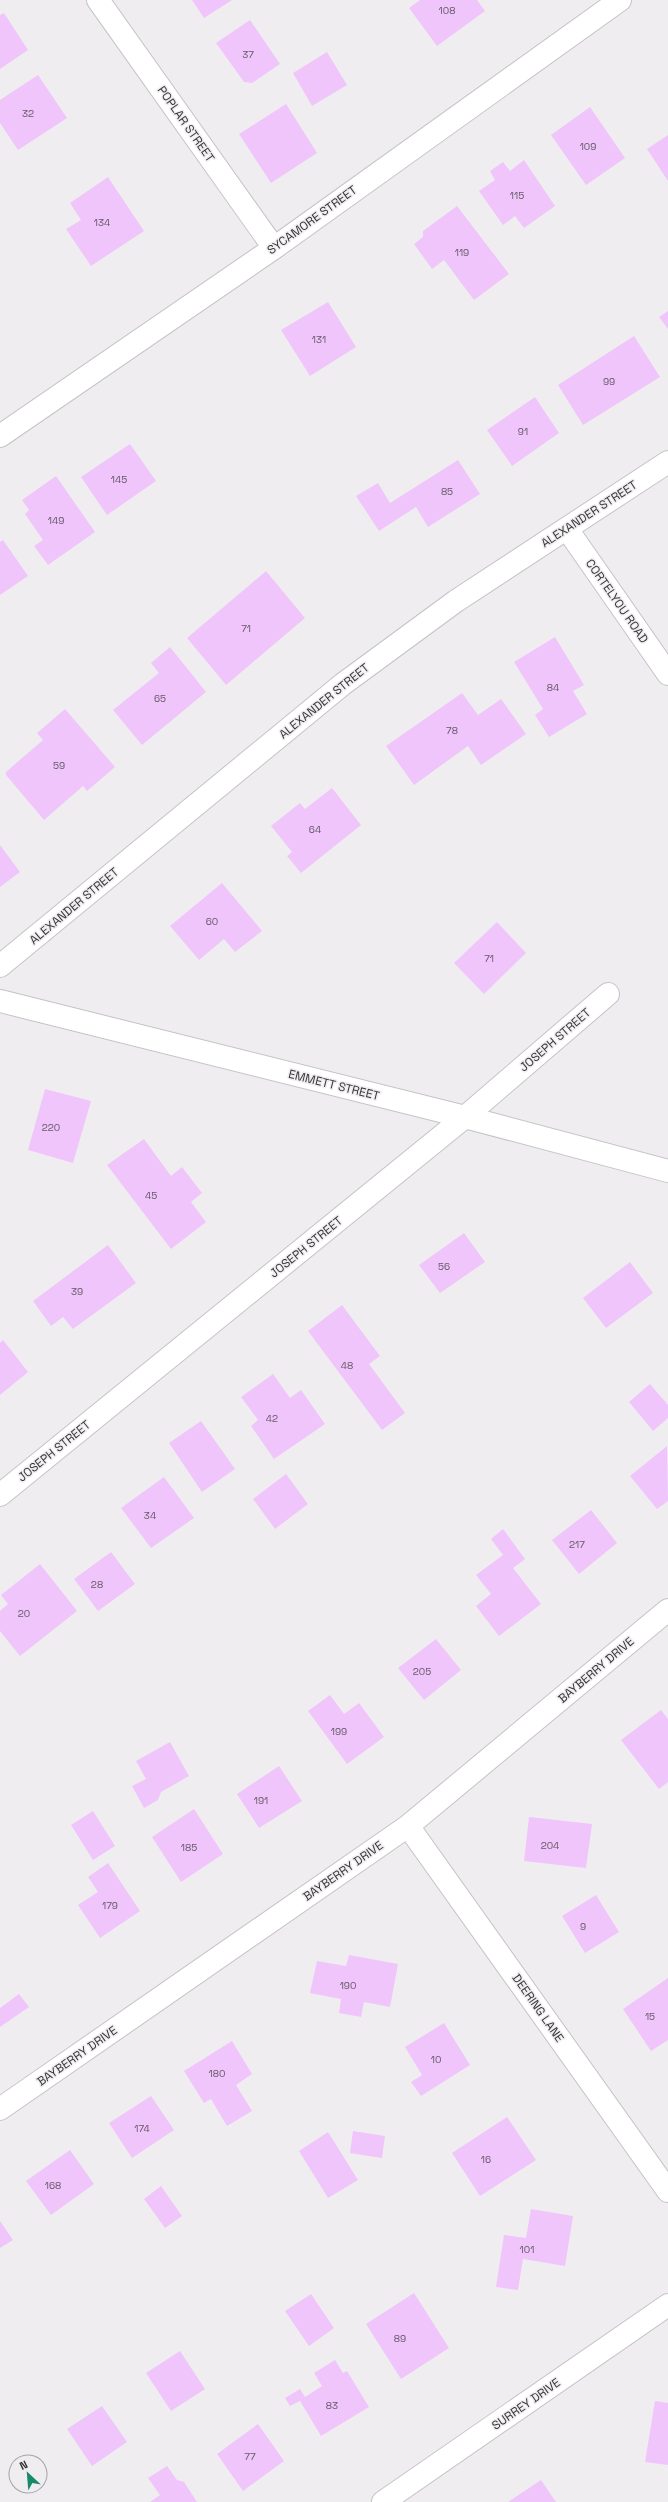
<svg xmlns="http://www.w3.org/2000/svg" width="668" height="2502" font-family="'Space Grotesk',sans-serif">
<rect width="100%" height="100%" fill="#f0edf0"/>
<path fill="#f0c5fb" d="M 192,0 L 232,0 L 204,18 Z
M 420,0 L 477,0 L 485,11 L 437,46 L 409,8 Z
M 4,13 L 28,50 L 0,69 L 0,15 Z
M 250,20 L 280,64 L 252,83 L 244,82 L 216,43 Z
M 327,52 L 347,85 L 312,106 L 293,73 Z
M 38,75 L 67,118 L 18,150 L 0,123 L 0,100 Z
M 286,104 L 317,153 L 271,183 L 239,134 Z
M 590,107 L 625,158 L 586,185 L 551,135 Z
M 668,135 L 668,181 L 647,149 Z
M 524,160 L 555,206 L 524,228 L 515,216 L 503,225 L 479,191 L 495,180 L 490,171 L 503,162 L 510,171 Z
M 108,177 L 144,231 L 91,266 L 66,229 L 81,220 L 70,203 Z
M 457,206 L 509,274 L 474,300 L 444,260 L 432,269 L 414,244 L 423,237 L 423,231 Z
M 328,302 L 356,347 L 310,376 L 281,330 Z
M 668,311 L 668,329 L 659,317 Z
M 634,336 L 660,377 L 583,425 L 558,385 Z
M 535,397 L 559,433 L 512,466 L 487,430 Z
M 130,444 L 156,481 L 107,515 L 81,477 Z
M 458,460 L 480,494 L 428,527 L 416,507 L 379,531 L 356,496 L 378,483 L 390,503 Z
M 56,476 L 95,532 L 48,565 L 34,546 L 43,540 L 25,514 L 29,510 L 22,500 Z
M 3,540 L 28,576 L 0,595 L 0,542 Z
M 266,571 L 305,618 L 226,685 L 187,638 Z
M 555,637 L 584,685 L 573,691 L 587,714 L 549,737 L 535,715 L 543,709 L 514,662 Z
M 170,647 L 206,692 L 142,745 L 113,710 L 159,673 L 151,663 Z
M 462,693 L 478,715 L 501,699 L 526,734 L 481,765 L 468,746 L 414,785 L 386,746 Z
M 65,709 L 115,767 L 87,791 L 83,786 L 44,820 L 6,775 L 6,772 L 43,740 L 37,733 Z
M 332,788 L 361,825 L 301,873 L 287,856 L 292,852 L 271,826 L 300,803 L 305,809 Z
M 0,845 L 20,872 L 0,887 Z
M 222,883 L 262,931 L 235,952 L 224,939 L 199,960 L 170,926 Z
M 497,922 L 526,953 L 484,994 L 454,963 Z
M 45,1089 L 91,1101 L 73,1163 L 28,1150 Z
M 144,1139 L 171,1176 L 182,1167 L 202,1193 L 191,1202 L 206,1222 L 171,1249 L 107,1165 Z
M 464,1233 L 485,1262 L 440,1293 L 419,1265 Z
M 108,1245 L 136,1283 L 73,1329 L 63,1317 L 51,1326 L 33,1301 Z
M 630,1262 L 653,1293 L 606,1328 L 583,1298 Z
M 342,1305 L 380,1356 L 369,1364 L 405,1413 L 382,1430 L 308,1331 Z
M 3,1340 L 28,1372 L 0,1395 L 0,1343 Z
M 273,1374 L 290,1398 L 301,1390 L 325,1424 L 274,1459 L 251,1426 L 258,1420 L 241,1397 Z
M 650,1384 L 668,1405 L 668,1418 L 653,1431 L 629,1402 Z
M 201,1421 L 235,1469 L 202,1492 L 169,1443 Z
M 667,1446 L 668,1501 L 657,1509 L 630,1476 Z
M 286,1474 L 308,1504 L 275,1529 L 253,1499 Z
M 164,1477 L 194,1518 L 151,1548 L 121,1508 Z
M 591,1510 L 617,1543 L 579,1574 L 552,1540 Z
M 503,1529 L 525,1559 L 513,1568 L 541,1604 L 499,1636 L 476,1606 L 491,1594 L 476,1575 L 503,1555 L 491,1539 Z
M 111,1552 L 135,1584 L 98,1611 L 74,1579 Z
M 40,1564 L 77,1611 L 20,1656 L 0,1631 L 0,1611 L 8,1604 L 1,1595 Z
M 436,1639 L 461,1670 L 424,1700 L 398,1668 Z
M 330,1695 L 344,1714 L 359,1703 L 384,1737 L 347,1764 L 308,1711 Z
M 661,1710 L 668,1719 L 668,1782 L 659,1789 L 621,1740 Z
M 170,1742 L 189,1776 L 161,1792 L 158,1800 L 144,1808 L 132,1786 L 146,1779 L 136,1761 Z
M 279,1766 L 302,1801 L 259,1828 L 237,1794 Z
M 194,1809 L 223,1854 L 181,1882 L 152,1837 Z
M 93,1811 L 115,1846 L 93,1860 L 71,1825 Z
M 529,1817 L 592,1824 L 586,1868 L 524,1861 Z
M 108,1863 L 140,1911 L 100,1938 L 78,1905 L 98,1892 L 88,1877 Z
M 596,1895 L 619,1932 L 585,1953 L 562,1916 Z
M 349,1955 L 398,1964 L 390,2007 L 364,2002 L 361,2017 L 339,2013 L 341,1999 L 310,1993 L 317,1961 L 346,1966 Z
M 668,1978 L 668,2040 L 651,2051 L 623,2009 Z
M 19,1994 L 29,2007 L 0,2027 L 0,2008 Z
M 444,2023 L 470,2065 L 421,2096 L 411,2082 L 422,2075 L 405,2047 Z
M 232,2041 L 252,2074 L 236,2085 L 252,2111 L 227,2126 L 211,2099 L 204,2103 L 184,2071 Z
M 151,2096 L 174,2130 L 132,2158 L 109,2123 Z
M 507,2117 L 536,2160 L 480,2196 L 452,2153 Z
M 353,2131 L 385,2136 L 382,2158 L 350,2153 Z
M 328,2132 L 358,2180 L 328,2198 L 299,2151 Z
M 70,2150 L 94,2184 L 51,2215 L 26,2181 Z
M 161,2186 L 182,2216 L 165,2228 L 144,2199 Z
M 531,2209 L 573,2216 L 565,2266 L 523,2259 L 518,2290 L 496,2287 L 504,2235 L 526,2238 Z
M 0,2221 L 13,2240 L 0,2248 Z
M 414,2293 L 449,2348 L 401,2379 L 366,2324 Z
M 311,2294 L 334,2328 L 309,2346 L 285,2311 Z
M 180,2351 L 205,2389 L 171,2411 L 146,2373 Z
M 335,2360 L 343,2373 L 347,2371 L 369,2407 L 321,2436 L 300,2401 L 290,2406 L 285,2398 L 300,2389 L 305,2397 L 322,2386 L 314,2373 Z
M 655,2401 L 668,2403 L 668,2465 L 645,2462 Z
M 102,2406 L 127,2442 L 92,2466 L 67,2429 Z
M 258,2424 L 284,2461 L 243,2491 L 217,2454 Z
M 167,2466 L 177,2480 L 184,2482 L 197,2502 L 150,2502 L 160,2495 L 148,2478 Z
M 541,2480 L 556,2502 L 508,2502 Z"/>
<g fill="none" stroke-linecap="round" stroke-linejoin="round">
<g stroke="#c5c3c6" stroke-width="24">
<path id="minor" d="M 98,0 L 274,248
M 0,436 L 274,248 L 620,0
M 567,529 L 668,674
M 0,966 L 343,684 L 456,601 L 668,462
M 0,1001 L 465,1117 L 668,1171
M 0,1495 L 465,1117 L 608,994
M 408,1826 L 668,2191
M 0,2109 L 408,1826 L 668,1610
M 383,2502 L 668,2305"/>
</g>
<use href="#minor" stroke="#fff" stroke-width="22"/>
</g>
<g text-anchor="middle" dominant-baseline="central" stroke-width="3" stroke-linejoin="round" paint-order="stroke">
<g font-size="10" fill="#645967">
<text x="447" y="10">108</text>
<text x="248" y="54">37</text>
<text x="28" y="113">32</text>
<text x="588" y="146">109</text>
<text x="517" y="195">115</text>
<text x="102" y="222">134</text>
<text x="462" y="252">119</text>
<text x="319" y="339">131</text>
<text x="609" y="381">99</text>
<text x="523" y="431">91</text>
<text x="119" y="479">145</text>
<text x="447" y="491">85</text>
<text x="56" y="520">149</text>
<text x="246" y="628">71</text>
<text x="553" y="687">84</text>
<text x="160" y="698">65</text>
<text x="452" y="730">78</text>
<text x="59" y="765">59</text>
<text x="315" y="829">64</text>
<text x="212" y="921">60</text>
<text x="489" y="958">71</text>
<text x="51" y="1127">220</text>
<text x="151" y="1195">45</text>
<text x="444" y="1266">56</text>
<text x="77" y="1291">39</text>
<text x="347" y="1365">48</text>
<text x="272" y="1418">42</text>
<text x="150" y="1515">34</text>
<text x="577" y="1544">217</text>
<text x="97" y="1584">28</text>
<text x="24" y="1613">20</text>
<text x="422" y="1671">205</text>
<text x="339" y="1731">199</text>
<text x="261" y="1800">191</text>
<text x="550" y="1845">204</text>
<text x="189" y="1847">185</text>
<text x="110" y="1905">179</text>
<text x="583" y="1926">9</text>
<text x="348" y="1985">190</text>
<text x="650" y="2016">15</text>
<text x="436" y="2059">10</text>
<text x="217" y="2073">180</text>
<text x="142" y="2128">174</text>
<text x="486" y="2159">16</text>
<text x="53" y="2185">168</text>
<text x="527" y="2249">101</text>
<text x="400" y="2338">89</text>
<text x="332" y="2405">83</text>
<text x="250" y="2456">77</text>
</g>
<g font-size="12" fill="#363536" stroke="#f0edf0">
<text transform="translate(186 124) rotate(55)">POPLAR STREET</text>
<text transform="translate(312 220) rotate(-36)">SYCAMORE STREET</text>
<text transform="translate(589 514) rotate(-33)">ALEXANDER STREET</text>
<text transform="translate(617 601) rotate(55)">CORTELYOU ROAD</text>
<text transform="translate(324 701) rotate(-39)">ALEXANDER STREET</text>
<text transform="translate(74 906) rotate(-40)">ALEXANDER STREET</text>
<text transform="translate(555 1040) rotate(-41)">JOSEPH STREET</text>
<text transform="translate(334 1085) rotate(14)">EMMETT STREET</text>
<text transform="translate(306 1247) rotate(-39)">JOSEPH STREET</text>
<text transform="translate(54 1451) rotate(-39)">JOSEPH STREET</text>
<text transform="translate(596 1670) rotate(-40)">BAYBERRY DRIVE</text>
<text transform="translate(343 1871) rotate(-35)">BAYBERRY DRIVE</text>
<text transform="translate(538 2008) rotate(55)">DEERING LANE</text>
<text transform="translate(77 2056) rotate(-35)">BAYBERRY DRIVE</text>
<text transform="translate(526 2404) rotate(-35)">SURREY DRIVE</text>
</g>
</g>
<g transform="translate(28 2474) rotate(334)"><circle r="19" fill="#f0edf0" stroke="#a6a3a6"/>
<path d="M0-3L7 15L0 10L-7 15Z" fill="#168a6b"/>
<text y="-6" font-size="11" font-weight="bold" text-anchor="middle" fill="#363536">N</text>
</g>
</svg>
